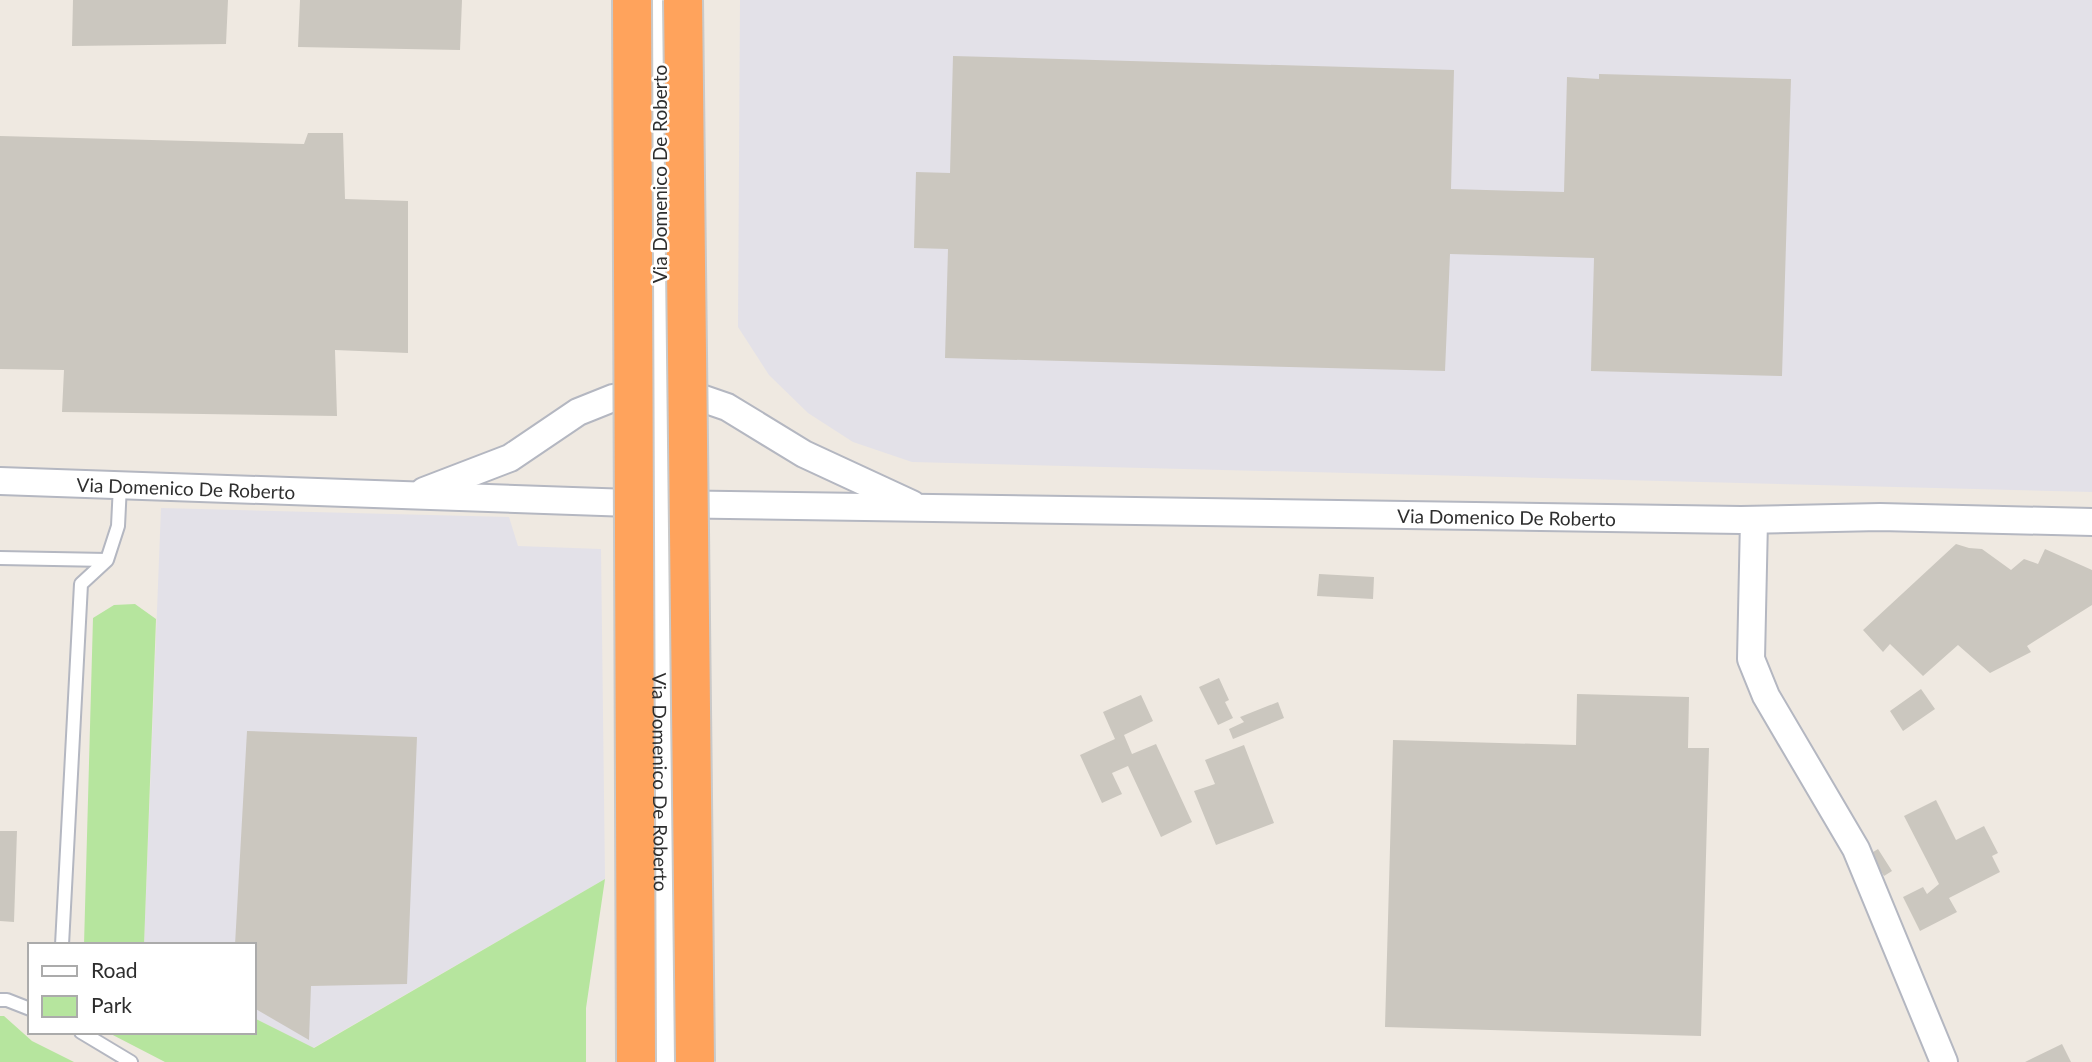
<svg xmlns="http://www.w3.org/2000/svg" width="2092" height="1062" font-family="Lato,sans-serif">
<rect width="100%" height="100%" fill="#efe9e1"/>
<path fill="#e3e1e8" d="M 740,0 L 2092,0 L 2092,492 L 912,462 L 853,442 L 808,413 L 769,375 L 738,327 Z
M 161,508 L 509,517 L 518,546 L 601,549 L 605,879 L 313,1048 L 254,1018 L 254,945 L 144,945 Z"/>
<path fill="#b6e59e" d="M 135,604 L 156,619 L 144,945 L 84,945 L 93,618 L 114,605 Z
M 605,879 L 586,1008 L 586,1062 L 165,1062 L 107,1032 L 254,1032 L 254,1018 L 314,1048 Z
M 0,1016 L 4,1016 L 32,1041 L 74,1062 L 0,1062 Z"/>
<path fill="#cbc7bf" d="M 73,0 L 228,0 L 226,44 L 72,46 Z
M 300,0 L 462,0 L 460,50 L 298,47 Z
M 953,56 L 1454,70 L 1451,189 L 1521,191 L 1564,192 L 1567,77 L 1599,79 L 1599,74 L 1791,79 L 1782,376 L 1591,371 L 1594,258 L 1450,254 L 1445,371 L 945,358 L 948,249 L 914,248 L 916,172 L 950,173 Z
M 308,133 L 343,133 L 345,199 L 408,201 L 408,353 L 335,350 L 337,416 L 62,412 L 64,370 L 0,369 L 0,136 L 304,144 Z
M 1956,544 L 1969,548 L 1982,549 L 2011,570 L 2024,559 L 2038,564 L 2045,549 L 2092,570 L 2092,605 L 2027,646 L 2031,652 L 1990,673 L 1958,645 L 1923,676 L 1890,644 L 1883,652 L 1863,630 Z
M 1319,574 L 1374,577 L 1373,599 L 1317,596 Z
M 1219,678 L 1229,700 L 1225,702 L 1233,718 L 1218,725 L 1199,687 Z
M 1921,689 L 1935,709 L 1903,731 L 1890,711 Z
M 1577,694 L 1689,697 L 1688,748 L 1709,748 L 1701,1036 L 1385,1027 L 1393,740 L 1576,745 Z
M 1141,695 L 1153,721 L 1124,735 L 1132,754 L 1156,744 L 1192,822 L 1161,837 L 1128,766 L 1112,773 L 1122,794 L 1102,803 L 1080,755 L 1115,739 L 1103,712 Z
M 1278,702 L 1284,718 L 1233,739 L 1229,729 L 1244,722 L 1240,717 Z
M 247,731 L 417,737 L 407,984 L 311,986 L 309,1040 L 254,1008 L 254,945 L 235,945 Z
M 1244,745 L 1274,823 L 1216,845 L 1194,791 L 1215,784 L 1205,760 Z
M 1936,800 L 1956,840 L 1984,826 L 1998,853 L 1992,856 L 2000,872 L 1949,898 L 1957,912 L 1920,931 L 1903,897 L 1923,887 L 1927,894 L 1939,884 L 1904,816 Z
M 0,831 L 17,831 L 14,922 L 0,921 Z
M 1878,849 L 1892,871 L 1884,876 L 1870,854 Z
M 2062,1044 L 2071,1062 L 2025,1062 Z"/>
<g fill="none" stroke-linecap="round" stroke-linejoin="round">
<g stroke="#b4b7c1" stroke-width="16">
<path id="lane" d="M 0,558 L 107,560
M 62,945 L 81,584 L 107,560 L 118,526 L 120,485
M 0,1000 L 7,1000 L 30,1009
M 81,1032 L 131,1062"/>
</g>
<g stroke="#b4b7c1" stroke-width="30">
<g id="street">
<path id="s1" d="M 660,0 L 659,504 L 663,1062"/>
<path id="s2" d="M 0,481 L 659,504 L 1741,520 L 1880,517 L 2092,522"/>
<path d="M 424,491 L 510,458 L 578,412 L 613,398 L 659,390 L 698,397 L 727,407 L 804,454 L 912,504"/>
<path d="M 1754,520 L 1751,659 L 1766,696 L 1856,849 L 1944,1062"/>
</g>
</g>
<use href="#lane" stroke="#fff" stroke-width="12"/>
<use href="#street" stroke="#fff" stroke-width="26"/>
<g stroke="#c9c9c9" stroke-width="42" stroke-linecap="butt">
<path id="highway-bridge" d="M 632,0 L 636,1062
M 683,0 L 695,1062"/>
</g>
<use href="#highway-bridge" stroke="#ffa35c" stroke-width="38"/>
</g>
<g text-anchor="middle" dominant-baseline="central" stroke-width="5" stroke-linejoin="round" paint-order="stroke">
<g font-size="19" fill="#2e2e2e" stroke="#fff">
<text transform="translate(659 174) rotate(-90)">Via Domenico De Roberto</text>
<text stroke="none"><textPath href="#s2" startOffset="186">Via Domenico De Roberto</textPath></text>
<text stroke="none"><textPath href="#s2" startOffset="1507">Via Domenico De Roberto</textPath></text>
<text stroke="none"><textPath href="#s1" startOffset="782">Via Domenico De Roberto</textPath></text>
</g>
</g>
<rect x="28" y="943" width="228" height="91" fill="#ffffff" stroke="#ababab" stroke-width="2"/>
<rect x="42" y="966" width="35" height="10" fill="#ffffff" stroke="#ababab" stroke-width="2"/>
<text x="91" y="978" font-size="21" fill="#2e2e2e">Road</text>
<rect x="42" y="996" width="35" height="21" fill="#b6e59e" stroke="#ababab" stroke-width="2"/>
<text x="91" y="1013" font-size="21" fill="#2e2e2e">Park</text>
</svg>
